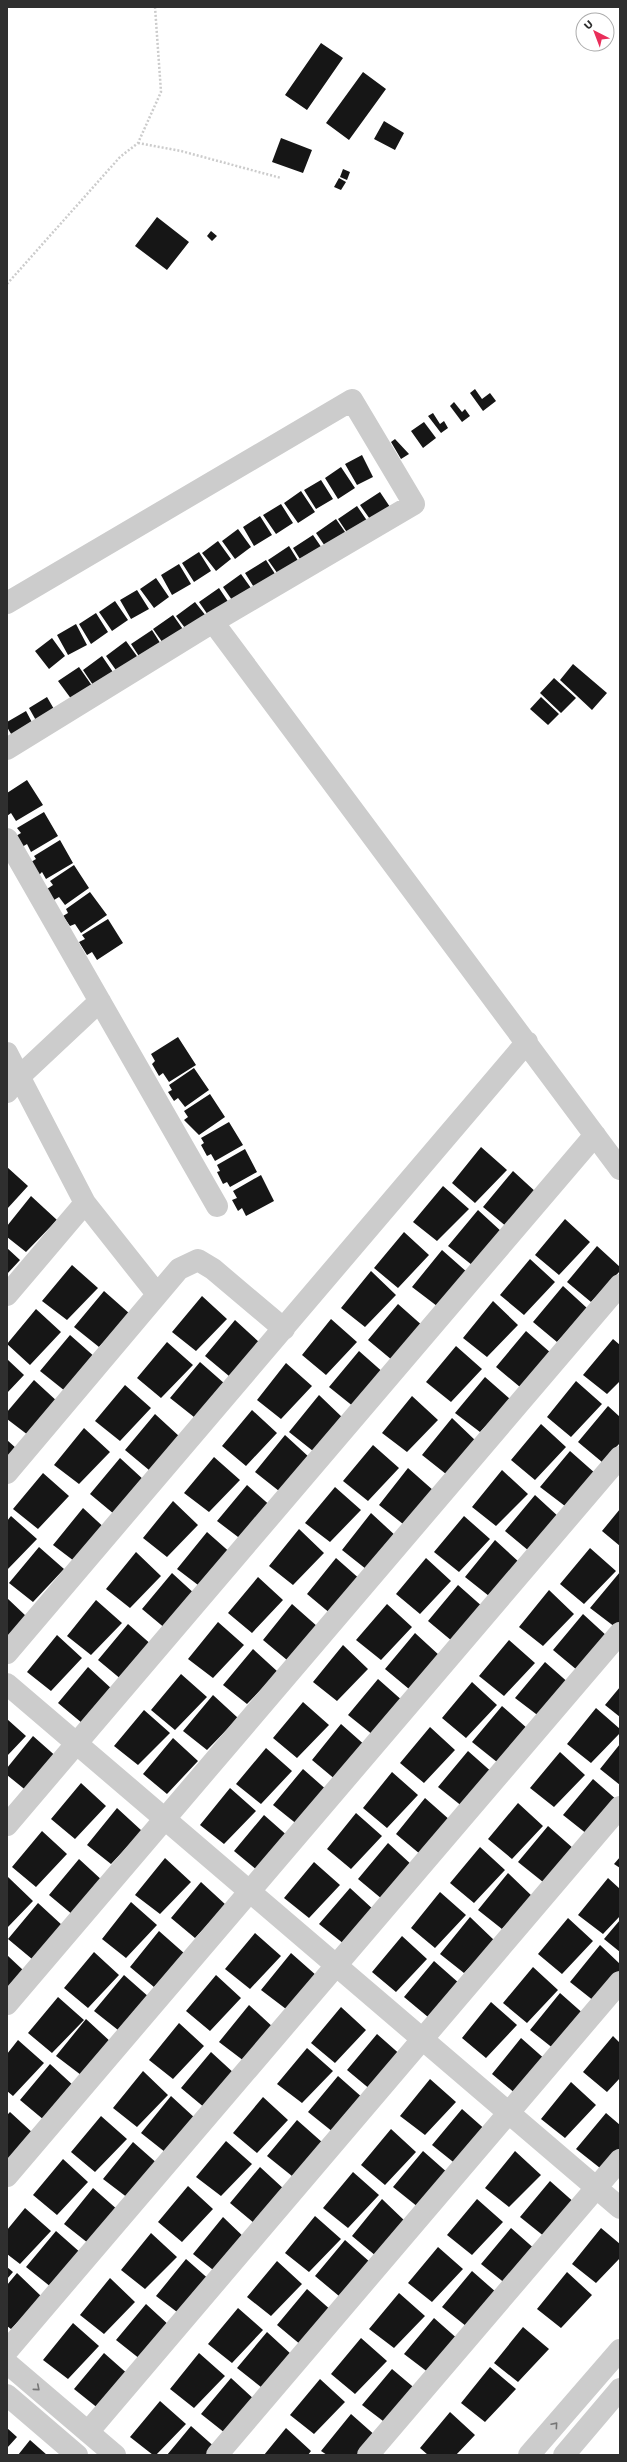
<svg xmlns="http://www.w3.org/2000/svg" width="627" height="2462" font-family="'Work Sans',sans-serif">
<rect width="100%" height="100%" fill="#fff"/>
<path fill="#161616" d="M 321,43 L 343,58 L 307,110 L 285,95 Z
M 363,72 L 386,89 L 349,140 L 326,123 Z
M 384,121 L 404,133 L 395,150 L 374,139 Z
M 281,138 L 312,150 L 303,173 L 272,162 Z
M 343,169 L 350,172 L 347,180 L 340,177 Z
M 339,178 L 346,182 L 341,190 L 334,187 Z
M 157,217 L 189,242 L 167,270 L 135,246 Z
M 211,231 L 217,236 L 212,241 L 207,236 Z
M 475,389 L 482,399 L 490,393 L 496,401 L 483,411 L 470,393 Z
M 454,402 L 462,412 L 465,409 L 470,416 L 462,422 L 450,406 Z
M 433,413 L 440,424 L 444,421 L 448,428 L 441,433 L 428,416 Z
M 424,422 L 436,438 L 423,448 L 411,431 Z
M 395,439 L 409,454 L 401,459 L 391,442 Z
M 362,455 L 373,477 L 357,485 L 345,464 Z
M 341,467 L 355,488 L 338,499 L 325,478 Z
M 321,480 L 333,499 L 316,509 L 304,490 Z
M 301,491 L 315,512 L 298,523 L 284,503 Z
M 380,492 L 394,513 L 372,522 L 360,505 Z
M 281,504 L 293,523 L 276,534 L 263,515 Z
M 357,506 L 370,525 L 350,537 L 338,519 Z
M 260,516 L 272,535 L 254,546 L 243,527 Z
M 336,519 L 350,539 L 327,549 L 316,533 Z
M 238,529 L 251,547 L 235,559 L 222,541 Z
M 313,535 L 326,554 L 303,564 L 293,548 Z
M 218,541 L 231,559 L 216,571 L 202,553 Z
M 289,546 L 302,567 L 280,577 L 268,560 Z
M 199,552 L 211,571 L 194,582 L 182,563 Z
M 266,560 L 279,580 L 257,592 L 245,573 Z
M 179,564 L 191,584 L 172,595 L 161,575 Z
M 241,574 L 256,595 L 234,603 L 223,587 Z
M 156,578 L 169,597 L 154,608 L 140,589 Z
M 219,588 L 233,609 L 210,618 L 199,602 Z
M 137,590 L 149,609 L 131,619 L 120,600 Z
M 115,601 L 128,620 L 112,631 L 99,612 Z
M 195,602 L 210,621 L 188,632 L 176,616 Z
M 96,613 L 108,632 L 91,644 L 79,624 Z
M 173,615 L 187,635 L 165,646 L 153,629 Z
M 76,624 L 87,645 L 68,655 L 57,635 Z
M 152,630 L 164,649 L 142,661 L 131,644 Z
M 52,638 L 65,656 L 49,669 L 35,651 Z
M 126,641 L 142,663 L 118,673 L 106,656 Z
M 102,656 L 117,678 L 95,688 L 83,670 Z
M 573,664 L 607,693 L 592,710 L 560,680 Z
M 79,667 L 95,690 L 72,700 L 58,681 Z
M 554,678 L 576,698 L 561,713 L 540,693 Z
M 47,697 L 58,716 L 38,724 L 29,708 Z
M 541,697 L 559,714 L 548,725 L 530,709 Z
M 26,711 L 36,730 L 17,744 L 7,727 L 7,722 Z
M 27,780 L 43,805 L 16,821 L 11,813 L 7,816 L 7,793 Z
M 44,812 L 58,836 L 31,852 L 27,844 L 22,847 L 16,836 L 21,833 L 17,828 Z
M 60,840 L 73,863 L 46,879 L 42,872 L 39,875 L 31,862 L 36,859 L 34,856 Z
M 74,865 L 89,888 L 65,905 L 59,897 L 54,900 L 47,889 L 53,885 L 50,881 Z
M 90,892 L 107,915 L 81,933 L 75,924 L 70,926 L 63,916 L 68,913 L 66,909 Z
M 108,919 L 123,943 L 97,960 L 92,952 L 87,955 L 79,942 L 85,939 L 82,935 Z
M 178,1037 L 196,1065 L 169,1082 L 163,1073 L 159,1076 L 152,1064 L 155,1061 L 151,1054 Z
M 194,1068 L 209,1090 L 185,1107 L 178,1098 L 174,1101 L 168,1092 L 172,1090 L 169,1085 Z
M 210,1094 L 225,1117 L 199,1135 L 184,1120 L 188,1117 L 184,1111 Z
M 229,1122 L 243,1145 L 215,1161 L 211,1154 L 207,1156 L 201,1145 L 204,1143 L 201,1138 Z
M 481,1147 L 507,1170 L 475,1203 L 452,1183 Z
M 245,1149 L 257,1172 L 230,1187 L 227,1182 L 223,1184 L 217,1172 L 220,1171 L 217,1165 Z
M 7,1167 L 28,1186 L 7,1209 Z
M 513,1171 L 538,1194 L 507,1227 L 483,1207 Z
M 261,1175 L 274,1201 L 246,1216 L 242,1208 L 238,1211 L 232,1200 L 237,1198 L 233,1191 Z
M 443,1186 L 469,1209 L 437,1241 L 413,1222 Z
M 31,1196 L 57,1220 L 26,1252 L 7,1237 L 7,1226 Z
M 478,1210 L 503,1233 L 472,1265 L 448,1246 Z
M 565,1219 L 590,1242 L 559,1275 L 535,1255 Z
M 404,1232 L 429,1255 L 398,1288 L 374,1268 Z
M 597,1246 L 620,1267 L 620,1271 L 591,1302 L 567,1282 Z
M 7,1248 L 20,1260 L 7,1274 Z
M 442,1250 L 468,1273 L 437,1306 L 412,1287 Z
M 530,1259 L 555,1282 L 524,1315 L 500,1295 Z
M 72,1265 L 98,1288 L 67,1320 L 42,1301 Z
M 371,1271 L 396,1295 L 365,1327 L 341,1308 Z
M 563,1286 L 588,1309 L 557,1342 L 533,1322 Z
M 104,1291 L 130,1314 L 99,1347 L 74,1327 Z
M 202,1296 L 227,1319 L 196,1351 L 172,1332 Z
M 493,1301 L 518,1325 L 487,1357 L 463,1338 Z
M 398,1304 L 424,1327 L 392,1360 L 368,1340 Z
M 36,1309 L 61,1332 L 30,1365 L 7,1344 Z
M 331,1319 L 357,1342 L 326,1375 L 302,1355 Z
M 235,1320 L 260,1343 L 229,1376 L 205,1356 Z
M 526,1331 L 552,1354 L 520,1387 L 496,1367 Z
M 70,1335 L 96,1358 L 65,1391 L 40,1371 Z
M 613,1339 L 620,1345 L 620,1381 L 607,1394 L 583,1375 Z
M 167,1342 L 193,1365 L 161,1398 L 137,1378 Z
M 456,1346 L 482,1369 L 451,1402 L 426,1382 Z
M 359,1351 L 385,1374 L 354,1407 L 329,1387 Z
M 7,1359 L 24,1375 L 7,1393 Z
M 200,1362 L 225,1384 L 194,1417 L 170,1398 Z
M 286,1363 L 312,1386 L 281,1419 L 257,1400 Z
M 485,1377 L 511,1400 L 480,1432 L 455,1413 Z
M 34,1380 L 59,1403 L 28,1435 L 7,1419 L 7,1412 Z
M 576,1381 L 602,1404 L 571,1437 L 547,1417 Z
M 125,1385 L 151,1408 L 120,1441 L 95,1421 Z
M 319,1395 L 344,1419 L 313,1451 L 289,1432 Z
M 412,1396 L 438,1420 L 407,1452 L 382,1433 Z
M 608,1406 L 620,1417 L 620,1443 L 602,1462 L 578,1442 Z
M 252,1410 L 277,1433 L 246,1466 L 222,1446 Z
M 155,1414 L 180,1437 L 149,1470 L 125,1450 Z
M 452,1418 L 477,1442 L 446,1474 L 422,1455 Z
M 541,1424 L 566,1447 L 535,1480 L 511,1460 Z
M 84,1428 L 110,1452 L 79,1484 L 54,1465 Z
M 285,1435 L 310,1458 L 279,1491 L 255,1472 Z
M 7,1440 L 17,1449 L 7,1460 Z
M 373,1445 L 399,1468 L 368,1501 L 343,1481 Z
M 570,1451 L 596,1474 L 565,1506 L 540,1487 Z
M 214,1457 L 240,1480 L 209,1512 L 184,1493 Z
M 120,1458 L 145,1481 L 114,1514 L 90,1494 Z
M 408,1468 L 434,1491 L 403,1524 L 379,1505 Z
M 502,1470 L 528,1494 L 496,1526 L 472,1507 Z
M 43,1473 L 69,1496 L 38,1529 L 13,1509 Z
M 247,1485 L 273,1508 L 242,1540 L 217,1521 Z
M 335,1487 L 361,1510 L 330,1542 L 305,1523 Z
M 535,1495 L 560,1518 L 529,1551 L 505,1531 Z
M 173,1501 L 198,1525 L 167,1557 L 143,1538 Z
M 83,1508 L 109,1532 L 78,1564 L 53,1545 Z
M 620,1509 L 620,1546 L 602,1531 Z
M 371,1513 L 397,1537 L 366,1569 L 342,1550 Z
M 11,1516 L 37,1539 L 7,1570 L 7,1521 Z
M 464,1516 L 490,1539 L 459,1572 L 434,1552 Z
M 299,1529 L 324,1553 L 293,1585 L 269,1566 Z
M 207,1532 L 233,1555 L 202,1588 L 177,1569 Z
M 495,1540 L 520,1563 L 489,1596 L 465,1577 Z
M 39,1547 L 64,1569 L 33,1602 L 9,1583 Z
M 590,1548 L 616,1571 L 584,1604 L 560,1584 Z
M 136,1552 L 161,1576 L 130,1608 L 106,1589 Z
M 336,1558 L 362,1581 L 331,1614 L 307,1594 Z
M 426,1558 L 451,1581 L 420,1614 L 396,1594 Z
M 620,1572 L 620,1622 L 615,1627 L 590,1608 Z
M 172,1573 L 197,1596 L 166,1629 L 142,1609 Z
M 258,1577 L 283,1600 L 252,1633 L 228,1613 Z
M 458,1585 L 484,1608 L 452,1641 L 428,1621 Z
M 549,1590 L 574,1614 L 543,1646 L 519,1627 Z
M 7,1598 L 27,1617 L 7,1638 Z
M 96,1600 L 122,1623 L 91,1655 L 67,1636 Z
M 292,1604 L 318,1627 L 287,1660 L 263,1640 Z
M 387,1604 L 412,1627 L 381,1660 L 356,1640 Z
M 583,1614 L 608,1637 L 577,1670 L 553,1650 Z
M 218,1622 L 244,1645 L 213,1678 L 188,1659 Z
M 128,1624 L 153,1646 L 122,1680 L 98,1660 Z
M 415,1633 L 440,1656 L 409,1689 L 385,1669 Z
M 57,1635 L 82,1658 L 51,1691 L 27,1672 Z
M 509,1640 L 535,1663 L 504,1696 L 479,1676 Z
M 343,1645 L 368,1669 L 337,1701 L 313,1682 Z
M 253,1649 L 278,1672 L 247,1704 L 223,1685 Z
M 545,1662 L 571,1685 L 540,1717 L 515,1698 Z
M 88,1667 L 113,1690 L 82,1723 L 58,1703 Z
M 181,1674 L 207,1697 L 175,1730 L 151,1710 Z
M 378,1679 L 404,1702 L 373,1735 L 348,1715 Z
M 472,1682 L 497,1705 L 466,1738 L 442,1718 Z
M 620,1687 L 620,1717 L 605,1705 Z
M 213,1695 L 238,1718 L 207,1750 L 183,1731 Z
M 303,1702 L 329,1725 L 297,1758 L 273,1738 Z
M 502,1706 L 528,1729 L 497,1762 L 472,1742 Z
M 596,1708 L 620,1729 L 620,1733 L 591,1763 L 567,1744 Z
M 144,1710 L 170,1733 L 138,1765 L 114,1746 Z
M 7,1719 L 26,1736 L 7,1756 Z
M 341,1724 L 367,1747 L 336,1780 L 312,1760 Z
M 430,1727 L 455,1750 L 424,1783 L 400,1763 Z
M 33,1736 L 59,1759 L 28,1792 L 7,1775 L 7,1768 Z
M 173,1738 L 198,1761 L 167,1794 L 143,1774 Z
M 620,1744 L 620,1785 L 600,1769 Z
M 266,1748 L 292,1771 L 261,1804 L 236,1784 Z
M 468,1751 L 494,1774 L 463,1807 L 438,1787 Z
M 560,1752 L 585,1775 L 554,1807 L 530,1788 Z
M 303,1769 L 329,1792 L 298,1825 L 273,1805 Z
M 392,1772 L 418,1795 L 387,1828 L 363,1808 Z
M 593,1779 L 618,1801 L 587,1834 L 563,1815 Z
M 81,1783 L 106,1806 L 75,1839 L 51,1819 Z
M 230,1788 L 256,1811 L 224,1844 L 200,1825 Z
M 425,1798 L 451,1821 L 420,1854 L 396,1834 Z
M 518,1803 L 543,1826 L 512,1859 L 488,1839 Z
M 117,1808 L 142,1831 L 111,1864 L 87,1845 Z
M 356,1813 L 382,1836 L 351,1869 L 327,1849 Z
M 264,1815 L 290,1838 L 258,1871 L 234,1851 Z
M 548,1826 L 574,1849 L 543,1882 L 518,1862 Z
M 42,1831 L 67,1854 L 36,1887 L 12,1867 Z
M 388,1843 L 413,1866 L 382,1899 L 358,1879 Z
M 480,1847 L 505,1870 L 474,1903 L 450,1883 Z
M 620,1857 L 620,1868 L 614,1864 Z
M 165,1858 L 191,1882 L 160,1914 L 135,1895 Z
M 79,1859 L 104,1882 L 73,1915 L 49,1895 Z
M 314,1862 L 340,1885 L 309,1918 L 284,1898 Z
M 508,1873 L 533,1897 L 502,1929 L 478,1910 Z
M 8,1877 L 33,1901 L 7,1928 L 7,1878 Z
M 608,1878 L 620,1889 L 620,1916 L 603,1934 L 578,1915 Z
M 201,1882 L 226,1905 L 195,1938 L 171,1918 Z
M 350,1888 L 375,1911 L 344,1944 L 319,1924 Z
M 440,1892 L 466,1915 L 435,1948 L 411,1928 Z
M 131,1902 L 157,1925 L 126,1958 L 102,1939 Z
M 38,1903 L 63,1926 L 32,1959 L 8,1939 Z
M 470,1917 L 495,1941 L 464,1973 L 440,1954 Z
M 568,1918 L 593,1941 L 562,1974 L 538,1954 Z
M 620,1920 L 620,1952 L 604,1939 Z
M 159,1931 L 185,1954 L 154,1987 L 130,1967 Z
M 255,1933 L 281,1956 L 250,1989 L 225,1969 Z
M 402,1936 L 427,1959 L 396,1992 L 372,1972 Z
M 600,1945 L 620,1964 L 620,1974 L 594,2001 L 570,1982 Z
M 94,1952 L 119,1975 L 88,2008 L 64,1988 Z
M 291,1953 L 317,1976 L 286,2009 L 261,1990 Z
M 7,1955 L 24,1971 L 7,1989 Z
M 434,1961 L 460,1984 L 428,2017 L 404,1997 Z
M 533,1967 L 558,1990 L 527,2023 L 503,2003 Z
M 124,1975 L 150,1998 L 118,2030 L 94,2011 Z
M 216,1975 L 241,1998 L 210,2031 L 186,2011 Z
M 560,1993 L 586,2016 L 554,2049 L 530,2030 Z
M 58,1997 L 84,2020 L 52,2053 L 28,2033 Z
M 491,2002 L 517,2025 L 486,2058 L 462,2038 Z
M 249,2005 L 275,2029 L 244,2061 L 219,2042 Z
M 341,2007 L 366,2030 L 335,2063 L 311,2043 Z
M 86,2019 L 112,2043 L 81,2075 L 56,2056 Z
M 179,2023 L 204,2046 L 173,2079 L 149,2060 Z
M 377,2034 L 403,2057 L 371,2090 L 347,2070 Z
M 613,2036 L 620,2043 L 620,2078 L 607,2092 L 583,2072 Z
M 521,2038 L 547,2061 L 516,2094 L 492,2074 Z
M 18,2040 L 44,2063 L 13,2096 L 7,2091 L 7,2054 Z
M 307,2048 L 333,2071 L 302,2103 L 277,2084 Z
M 211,2052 L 236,2075 L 205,2108 L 181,2088 Z
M 50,2064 L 75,2087 L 44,2120 L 20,2100 Z
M 143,2071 L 168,2095 L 137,2127 L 113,2108 Z
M 338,2076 L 364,2099 L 333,2132 L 308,2112 Z
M 430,2079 L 456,2102 L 425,2135 L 400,2116 Z
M 571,2082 L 596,2105 L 565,2138 L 541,2119 Z
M 171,2096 L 196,2119 L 165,2152 L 141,2133 Z
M 263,2097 L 288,2120 L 257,2153 L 233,2133 Z
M 462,2109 L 488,2132 L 457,2165 L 432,2145 Z
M 10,2112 L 35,2135 L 7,2165 L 7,2115 Z
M 606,2113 L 620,2125 L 620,2148 L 600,2168 L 576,2149 Z
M 101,2116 L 127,2139 L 95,2172 L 71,2152 Z
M 297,2120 L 323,2143 L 292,2176 L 267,2156 Z
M 391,2129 L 416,2152 L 385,2185 L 361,2165 Z
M 226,2141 L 252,2164 L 221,2196 L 196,2177 Z
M 133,2142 L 159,2165 L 128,2198 L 103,2179 Z
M 423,2151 L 449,2174 L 418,2207 L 393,2187 Z
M 515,2151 L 541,2175 L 509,2207 L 485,2188 Z
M 63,2159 L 88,2182 L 57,2215 L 33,2195 Z
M 260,2167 L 285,2190 L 254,2223 L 230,2203 Z
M 353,2172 L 379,2195 L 348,2228 L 323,2208 Z
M 550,2181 L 576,2204 L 545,2237 L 520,2217 Z
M 188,2186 L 213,2209 L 182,2242 L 158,2222 Z
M 93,2188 L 119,2211 L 88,2243 L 64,2224 Z
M 382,2199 L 407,2223 L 376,2256 L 352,2236 Z
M 477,2199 L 503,2222 L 472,2255 L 447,2235 Z
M 25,2208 L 51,2231 L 20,2264 L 7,2254 L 7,2230 Z
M 315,2216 L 341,2239 L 309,2272 L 285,2253 Z
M 223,2217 L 248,2241 L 217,2273 L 193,2254 Z
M 511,2228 L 537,2251 L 506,2284 L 481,2264 Z
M 601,2228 L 620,2244 L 620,2258 L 596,2283 L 572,2264 Z
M 56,2231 L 82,2254 L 51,2287 L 26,2267 Z
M 151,2233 L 177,2257 L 145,2289 L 121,2270 Z
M 345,2240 L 371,2263 L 339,2296 L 315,2276 Z
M 438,2247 L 463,2269 L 432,2302 L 408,2283 Z
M 186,2259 L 212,2282 L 181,2315 L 156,2296 Z
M 277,2261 L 302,2284 L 271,2316 L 247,2297 Z
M 7,2267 L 13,2272 L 7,2279 Z
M 472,2271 L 497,2293 L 466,2326 L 442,2307 Z
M 567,2272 L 592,2295 L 561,2328 L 537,2309 Z
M 17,2273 L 42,2297 L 11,2329 L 7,2326 L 7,2285 Z
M 110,2278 L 135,2302 L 104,2334 L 80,2315 Z
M 307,2289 L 332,2311 L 301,2345 L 277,2325 Z
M 399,2293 L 425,2316 L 394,2348 L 369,2329 Z
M 146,2304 L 171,2327 L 140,2359 L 116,2340 Z
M 238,2308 L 263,2330 L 232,2363 L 208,2344 Z
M 434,2318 L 460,2341 L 429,2373 L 404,2354 Z
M 73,2323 L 99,2346 L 68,2379 L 43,2360 Z
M 523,2327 L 549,2349 L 518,2382 L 494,2363 Z
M 267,2332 L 292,2355 L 261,2387 L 237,2368 Z
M 361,2338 L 387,2361 L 355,2394 L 331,2374 Z
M 104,2353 L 130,2376 L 99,2409 L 74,2389 Z
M 199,2353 L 225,2376 L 194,2408 L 170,2389 Z
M 490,2367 L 516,2389 L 485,2422 L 461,2403 Z
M 392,2369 L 418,2391 L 387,2424 L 362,2405 Z
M 231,2378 L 256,2401 L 225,2433 L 201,2414 Z
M 320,2379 L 345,2402 L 314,2434 L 290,2415 Z
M 160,2401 L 186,2424 L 156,2455 L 153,2455 L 130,2437 Z
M 450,2412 L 475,2435 L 456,2455 L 428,2455 L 420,2448 Z
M 351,2414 L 377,2437 L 360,2455 L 327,2455 L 321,2451 Z
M 191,2426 L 217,2449 L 211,2455 L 167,2455 Z
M 7,2428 L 17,2437 L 7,2448 Z
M 286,2428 L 311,2451 L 308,2455 L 264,2455 Z
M 30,2440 L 47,2455 L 18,2455 Z"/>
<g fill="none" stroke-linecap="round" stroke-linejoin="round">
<path stroke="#ccc" stroke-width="2.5" stroke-dasharray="2 2" stroke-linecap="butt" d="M 138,143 L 181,151 L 281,178
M 7,284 L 120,157 L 138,143 L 161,92 L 155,7"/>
<path stroke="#ccc" stroke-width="22" d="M 7,603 L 352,400 L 414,504 L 213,622 L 7,749
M 213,622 L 620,1169
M 7,839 L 217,1206
M 7,1053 L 85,1203 L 157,1294
M 7,1092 L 20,1076 L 100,1001
M 7,1295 L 85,1203
M 7,1473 L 179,1269 L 198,1260 L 213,1269 L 284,1329
M 7,1653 L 527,1042
M 7,1684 L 620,2208
M 7,1825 L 595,1135
M 7,2004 L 620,1285
M 7,2176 L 620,1457
M 7,2351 L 620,1633
M 7,2363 L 115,2455
M 7,2395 L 77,2455
M 88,2432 L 620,1807
M 217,2455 L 620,1982
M 368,2455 L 620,2160
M 529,2455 L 620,2350
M 564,2455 L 620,2389"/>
</g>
<defs><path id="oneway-chevron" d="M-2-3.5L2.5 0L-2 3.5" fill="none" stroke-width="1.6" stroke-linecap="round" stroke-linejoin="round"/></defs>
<g stroke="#767676">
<use href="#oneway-chevron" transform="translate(37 2388) rotate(40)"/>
<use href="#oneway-chevron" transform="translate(555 2425) rotate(-49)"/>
</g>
<rect width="627" height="2462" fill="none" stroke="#2f2f2f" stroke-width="16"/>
<g transform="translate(595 32) rotate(318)"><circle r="19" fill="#ffffff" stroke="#acacac"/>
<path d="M0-3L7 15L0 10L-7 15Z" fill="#e92e5a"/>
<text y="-6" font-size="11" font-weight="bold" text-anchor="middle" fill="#2f2f2f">U</text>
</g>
</svg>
